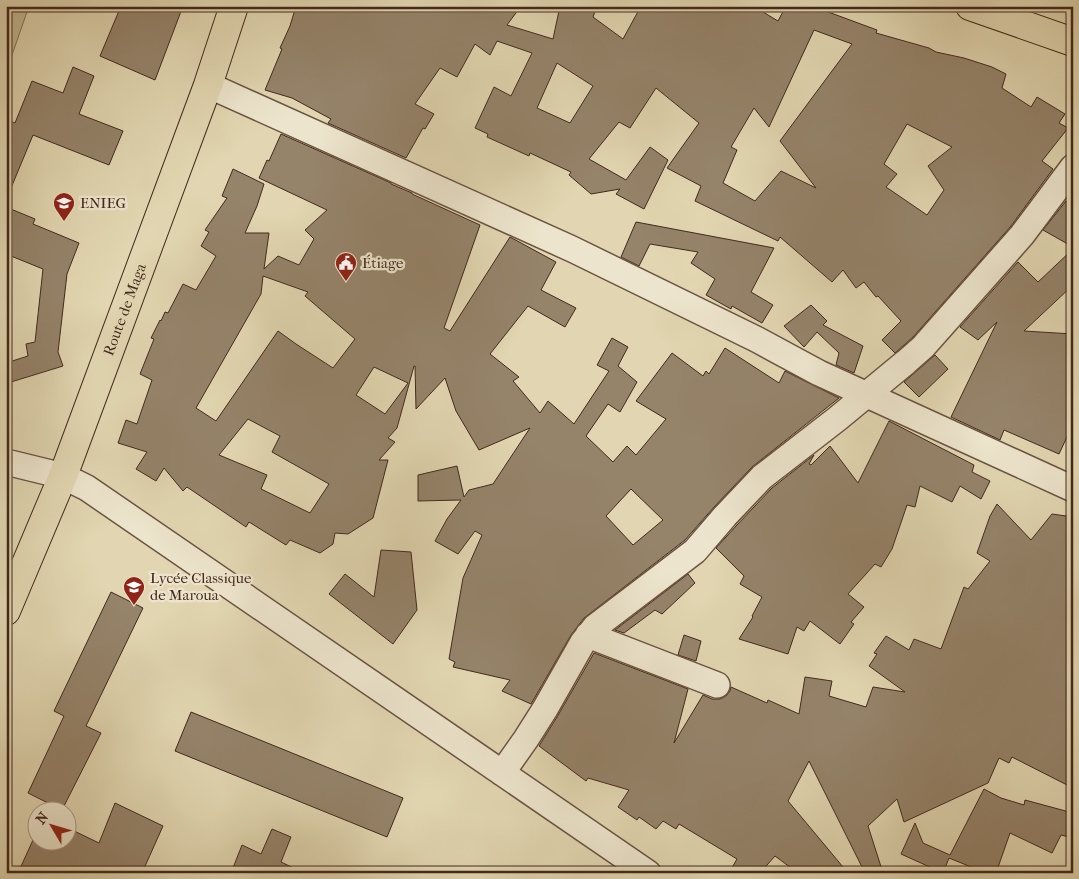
<svg xmlns="http://www.w3.org/2000/svg" width="1079" height="879" font-family="'IM FELL French Canon',serif">
<rect width="100%" height="100%" fill="#e1d6b1"/>
<filter id="stains"><feTurbulence type="fractalNoise" baseFrequency=".004" numOctaves="4"/><feColorMatrix values="0 0 0 0 .2 0 0 0 0 .09 0 0 0 0 .02 0 0 0 .5 -.17"/></filter>
<radialGradient id="worn" r=".72"><stop offset=".6" stop-color="#630" stop-opacity="0"/><stop offset="1" stop-color="#630" stop-opacity=".3"/></radialGradient>
<path fill="#c6b998" stroke="#84715a" d="M 6,6 L 29,6 L 11,58 L 6,56 Z"/>
<path fill="#95836a" stroke="#43291d" fill-rule="evenodd" d="M 121,6 L 183,6 L 155,80 L 100,56 Z
M 296,6 L 521,6 L 507,25 L 553,39 L 560,6 L 597,6 L 593,17 L 623,39 L 641,6 L 753,6 L 778,21 L 786,6 L 812,6 L 877,30 L 876,33 L 929,48 L 936,52 L 964,58 L 992,67 L 1006,74 L 1002,88 L 1031,107 L 1037,97 L 1065,114 L 1059,123 L 1068,128 L 1042,161 L 1053,169 L 1011,226 L 913,337 L 895,353 L 882,340 L 901,321 L 878,296 L 876,297 L 864,282 L 856,288 L 843,270 L 832,282 L 780,237 L 778,241 L 695,201 L 701,186 L 667,168 L 699,123 L 656,88 L 630,128 L 619,122 L 589,159 L 626,180 L 650,147 L 668,160 L 644,209 L 616,194 L 620,189 L 591,194 L 569,175 L 571,172 L 530,153 L 529,156 L 487,137 L 488,134 L 475,128 L 494,87 L 511,96 L 532,53 L 497,41 L 490,55 L 475,44 L 457,77 L 440,68 L 415,104 L 434,114 L 425,129 L 423,128 L 406,158 L 328,123 L 331,119 L 292,98 L 265,90 L 282,49 L 280,48 L 290,26 ZM 814,30 L 852,44 L 780,141 L 816,188 L 781,171 L 755,201 L 723,183 L 737,150 L 731,147 L 754,108 L 769,127 ZM 557,63 L 593,86 L 570,123 L 537,108 ZM 907,124 L 952,147 L 928,166 L 944,190 L 927,215 L 886,187 L 897,174 L 884,164 Z
M 73,67 L 94,76 L 79,114 L 123,131 L 109,165 L 33,135 L 6,200 L 6,119 L 15,123 L 32,81 L 63,93 Z
M 281,134 L 391,183 L 391,184 L 412,193 L 412,194 L 480,225 L 444,328 L 450,331 L 510,237 L 556,262 L 541,290 L 576,308 L 565,327 L 528,306 L 490,354 L 519,377 L 513,381 L 540,413 L 548,401 L 574,424 L 609,371 L 597,365 L 612,338 L 628,347 L 618,366 L 637,382 L 620,412 L 608,404 L 586,436 L 613,462 L 627,446 L 636,455 L 666,419 L 636,401 L 672,353 L 703,376 L 706,371 L 709,374 L 725,348 L 779,383 L 785,371 L 839,398 L 752,467 L 715,506 L 685,540 L 584,618 L 571,635 L 531,704 L 502,691 L 510,680 L 453,667 L 455,662 L 449,659 L 463,578 L 482,535 L 475,531 L 458,554 L 435,541 L 447,519 L 461,500 L 418,501 L 418,475 L 457,466 L 464,497 L 469,490 L 493,484 L 530,428 L 479,450 L 456,411 L 445,378 L 416,409 L 415,366 L 414,366 L 397,428 L 388,438 L 395,442 L 379,460 L 388,460 L 373,518 L 348,534 L 335,533 L 333,544 L 320,553 L 290,540 L 286,545 L 249,522 L 246,527 L 187,487 L 183,491 L 164,468 L 156,481 L 136,469 L 147,452 L 118,443 L 126,420 L 137,424 L 152,380 L 140,374 L 154,339 L 151,338 L 160,320 L 161,321 L 165,312 L 168,313 L 183,284 L 196,290 L 216,256 L 201,246 L 209,232 L 205,230 L 227,198 L 222,196 L 233,169 L 264,184 L 257,206 L 245,233 L 269,233 L 264,269 L 278,256 L 299,265 L 314,239 L 305,230 L 327,210 L 259,178 L 267,160 L 269,161 ZM 263,276 L 308,292 L 305,296 L 355,339 L 333,368 L 296,344 L 278,331 L 216,421 L 196,408 L 261,294 ZM 374,367 L 408,383 L 385,414 L 356,395 ZM 248,419 L 280,436 L 272,452 L 329,484 L 310,513 L 261,489 L 267,475 L 219,455 ZM 631,489 L 663,520 L 633,545 L 606,516 Z
M 1066,201 L 1073,205 L 1073,247 L 1043,230 Z
M 6,207 L 35,219 L 33,224 L 79,243 L 67,274 L 58,352 L 63,366 L 11,382 L 6,370 L 6,363 L 28,356 L 26,344 L 35,342 L 43,269 L 6,254 Z
M 636,222 L 774,248 L 751,292 L 773,305 L 762,323 L 732,306 L 731,309 L 706,295 L 715,279 L 691,263 L 698,252 L 650,244 L 639,266 L 621,257 Z
M 1073,249 L 1073,285 L 1024,331 L 1073,334 L 1073,424 L 1059,454 L 1004,430 L 1000,440 L 951,417 L 997,322 L 978,340 L 960,327 L 1018,262 L 1038,282 Z
M 811,305 L 827,321 L 823,325 L 863,346 L 854,373 L 836,365 L 839,353 L 817,332 L 804,347 L 784,326 Z
M 935,355 L 948,369 L 919,397 L 904,382 Z
M 889,421 L 974,465 L 972,472 L 990,481 L 981,499 L 960,486 L 952,502 L 920,486 L 915,507 L 907,505 L 892,549 L 881,567 L 875,564 L 848,594 L 864,607 L 851,622 L 854,624 L 840,644 L 810,621 L 804,631 L 797,627 L 788,654 L 739,639 L 753,617 L 752,616 L 762,597 L 740,584 L 744,576 L 716,548 L 736,526 L 772,488 L 814,455 L 809,464 L 811,465 L 830,446 L 858,483 Z
M 997,504 L 1031,540 L 1052,514 L 1073,517 L 1073,788 L 1012,757 L 1009,763 L 999,758 L 988,783 L 904,822 L 897,799 L 868,826 L 883,873 L 865,873 L 809,761 L 788,801 L 848,873 L 798,873 L 775,856 L 760,873 L 729,873 L 737,859 L 679,824 L 676,829 L 663,821 L 656,829 L 639,817 L 637,820 L 618,807 L 629,790 L 588,778 L 586,781 L 539,746 L 557,717 L 594,653 L 688,689 L 674,743 L 703,695 L 712,699 L 720,699 L 726,696 L 730,691 L 731,687 L 767,703 L 768,700 L 799,714 L 805,677 L 832,681 L 829,696 L 866,707 L 873,687 L 905,692 L 869,666 L 877,654 L 874,653 L 886,636 L 909,650 L 914,639 L 941,649 L 964,587 L 968,589 L 990,561 L 977,553 L 990,516 Z
M 381,550 L 411,552 L 417,610 L 393,644 L 329,594 L 345,574 L 374,597 Z
M 688,574 L 695,583 L 662,614 L 655,610 L 624,633 L 615,630 Z
M 111,592 L 143,608 L 86,726 L 101,733 L 62,810 L 28,793 L 64,716 L 54,711 Z
M 684,635 L 701,641 L 696,661 L 678,655 Z
M 191,712 L 403,798 L 387,837 L 175,751 Z
M 984,789 L 1001,798 L 1024,805 L 1025,800 L 1073,813 L 1073,838 L 1061,835 L 1052,853 L 1010,833 L 996,873 L 986,873 L 949,858 L 943,873 L 901,854 L 915,823 L 923,843 L 950,855 Z
M 115,803 L 163,826 L 142,873 L 18,873 L 38,829 L 38,842 L 68,842 L 68,828 L 99,843 Z
M 272,829 L 291,837 L 281,862 L 304,873 L 231,873 L 242,845 L 261,854 Z"/>
<g fill="none" stroke-linecap="round" stroke-linejoin="round">
<g stroke="#6a5442" stroke-width="28">
<path id="minor" d="M 208,85 L 572,249 L 756,339 L 819,373 L 1073,489
M 6,462 L 63,476 L 87,488 L 648,873
M 588,635 L 717,685
M 502,773 L 526,739 L 545,709 L 583,642 L 595,627 L 695,551 L 725,516 L 762,477 L 837,419 L 906,362 L 923,347 L 1022,235 L 1073,167"/>
</g>
<g stroke="#43291d" stroke-width="30">
<g id="major">
<path d="M 970,6 L 1073,42"/>
<path id="s1" d="M 6,611 L 63,476 L 208,85 L 234,6"/>
</g>
</g>
<use href="#minor" stroke="#ece4cc" stroke-width="25"/>
<use href="#major" stroke="#e1d6b1" stroke-width="28"/>
</g>
<defs>
<g id="school-pin" transform="scale(1.125)"><path d="M0 17L-7.5 6A9.5 9.5 0 1 1 7.5 6Z" fill="#8f2418" stroke="#ece4cc"/><path d="M0-5L7-2L0 1L-7-2ZM-4 1L0 2.5L4 1V4Q0 6-4 4Z" fill="#fff"/></g>
<g id="civic-pin" transform="scale(1.125)"><path d="M0 17L-7.5 6A9.5 9.5 0 1 1 7.5 6Z" fill="#8f2418" stroke="#ece4cc"/><path d="M-.6-6.5H3V-4.5H.6V-3L4-1V1h2V6H-6V1h2V-1L-.6-3ZM-1.2 2.5V6h2.4V2.5Z" fill="#fff"/></g>
</defs>
<g fill-rule="evenodd">
<use href="#school-pin" x="64" y="203"/>
<use href="#civic-pin" x="346" y="263"/>
<use href="#school-pin" x="134" y="587"/>
</g>
<g text-anchor="middle" dominant-baseline="central" stroke-width="4.5" stroke-linejoin="round" paint-order="stroke">
<g font-size="15" fill="#43291d" stroke="#ece4cc" text-anchor="start">
<text x="80" y="203">ENIEG</text>
<text x="362" y="263">Étiage</text>
<text x="150" y="578">Lycée Classique<tspan x="150" dy="17">de Maroua</tspan></text>
</g>
<g font-size="15" fill="#43291d" stroke="#ece4cc">
<text stroke="none"><textPath href="#s1" startOffset="324">Route de Maga</textPath></text>
</g>
</g>
<rect width="1079" height="879" fill="none" stroke="#e1d6b1" stroke-width="25"/>
<rect x="8" y="8" width="1064" height="864" fill="none" stroke="#43291d" stroke-width="2.5"/>
<rect x="12" y="12" width="1054" height="854" fill="none" stroke="#43291d"/>
<g transform="translate(52 826) rotate(308)"><circle r="24" fill="#ece4cc" stroke="#a89986"/>
<path d="M0-4L9 19L0 12L-9 19Z" fill="#8f2418"/>
<text y="-8" font-size="14" font-weight="bold" text-anchor="middle" fill="#43291d">N</text>
</g>
<rect width="100%" height="100%" filter="url(#stains)"/>
<rect width="100%" height="100%" fill="url(#worn)"/>
</svg>
